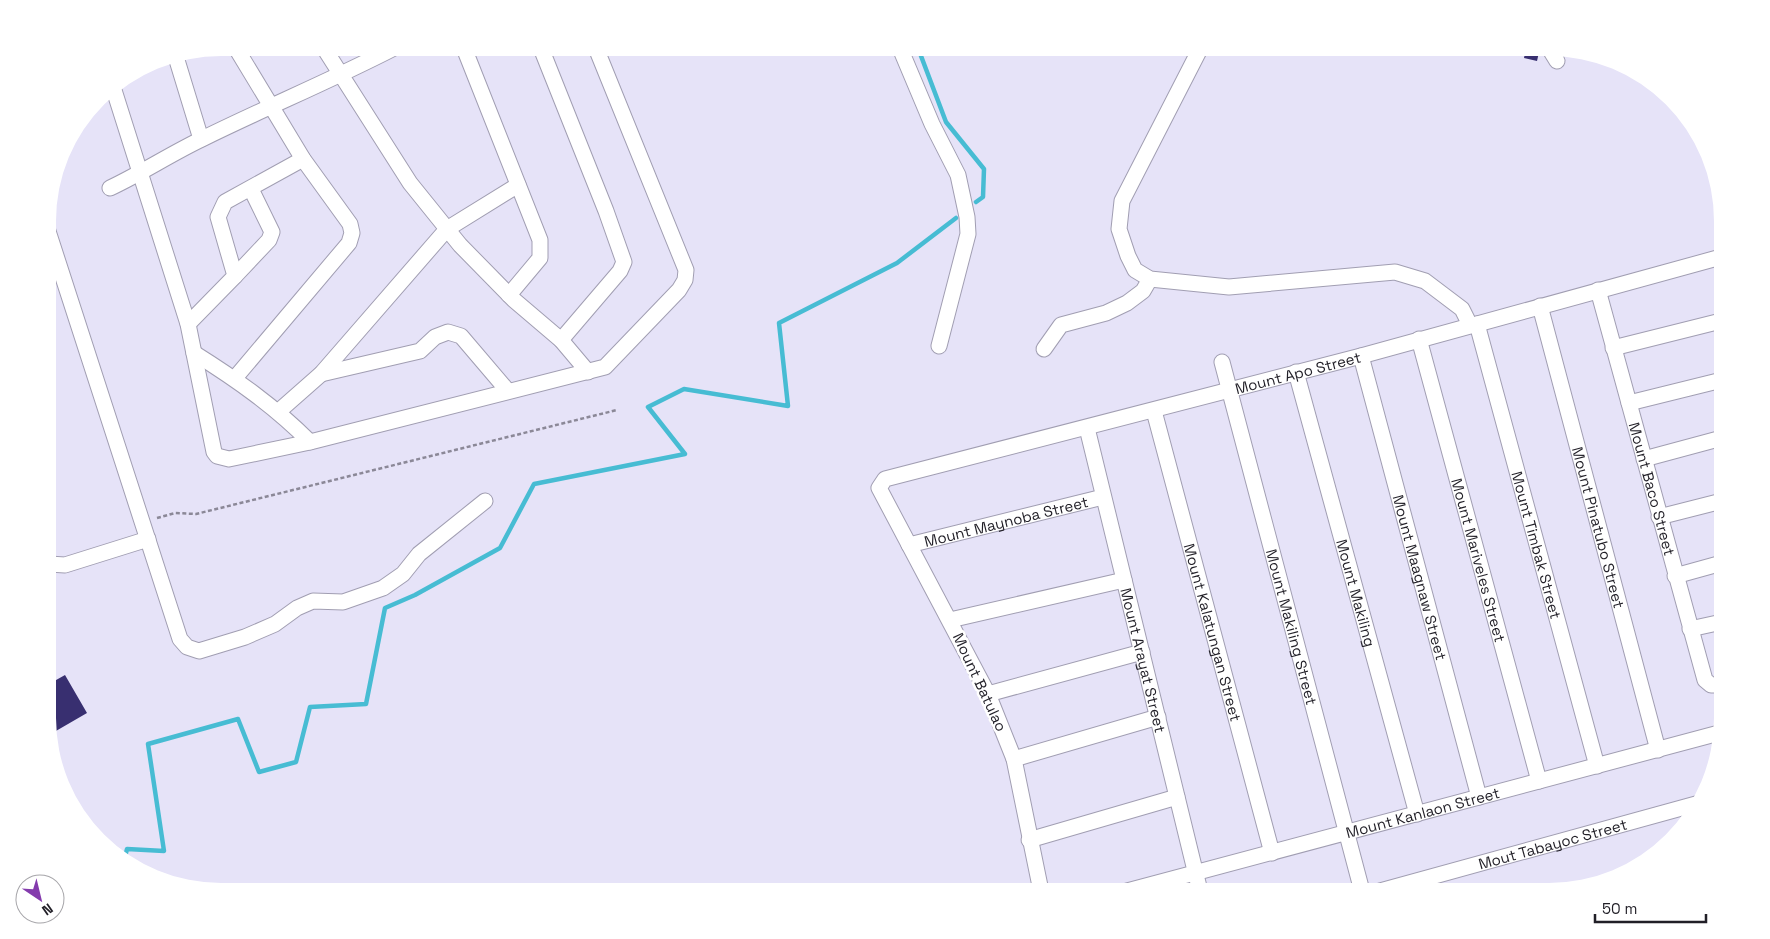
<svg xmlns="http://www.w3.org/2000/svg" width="1770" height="939" font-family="'Space Grotesk',sans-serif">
<rect width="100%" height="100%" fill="#e6e3f8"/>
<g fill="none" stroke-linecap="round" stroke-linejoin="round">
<path stroke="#47bcd3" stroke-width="4.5" d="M 918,48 L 946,122 L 984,169 L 983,197 L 976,202
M 125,857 L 127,849 L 164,851 L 148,744 L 238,719 L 259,772 L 296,762 L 310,707 L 366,704 L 385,608 L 415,595 L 500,548 L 534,484 L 685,454 L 648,407 L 684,389 L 788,406 L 779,323 L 897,263 L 956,218"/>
</g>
<path fill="#382f70" d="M 1526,48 L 1540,48 L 1537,61 L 1524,58 Z
M 65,675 L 87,713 L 49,735 L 49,684 Z"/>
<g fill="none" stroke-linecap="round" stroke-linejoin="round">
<g stroke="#a19eb2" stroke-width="17">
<g id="minor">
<path d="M 324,48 L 410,183 L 460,245 L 514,300 L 561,340 L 588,372"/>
<path d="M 464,48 L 540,240 L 540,258 L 509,295"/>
<path d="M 541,48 L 606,211 L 624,262 L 620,271 L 561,340"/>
<path d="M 900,48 L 932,124 L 958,175 L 967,217 L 968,234 L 939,346"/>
<path d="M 1549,48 L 1557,61"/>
<path d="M 1200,49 L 1122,201 L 1119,229 L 1128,256 L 1135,270 L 1150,279 L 1229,287 L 1395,272 L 1425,281 L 1462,309 L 1470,325"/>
<path d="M 176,57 L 201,139"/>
<path d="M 113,87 L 188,324 L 214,452 L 217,456 L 229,459 L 310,442 L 605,367 L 679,290 L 685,280 L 686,270 L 596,48"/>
<path d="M 110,188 C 142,173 172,153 204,138 C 267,107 332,80 394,48"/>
<path d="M 48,231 L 180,639 L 187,647 L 199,651 L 245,637 L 275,624 L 297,608 L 313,601 L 343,602 L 383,588 L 403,574 L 419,554 L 485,501"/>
<path d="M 235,276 L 269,240 L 272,232 L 251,189"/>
<path id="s1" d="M 1598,290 L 1705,680 L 1711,685 L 1722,685"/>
<path id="s2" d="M 1540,306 L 1658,750"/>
<path d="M 188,324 L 235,276 L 218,217 L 225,202 L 303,159"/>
<path id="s3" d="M 1477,324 L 1597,766"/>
<path id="s4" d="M 1419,339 L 1539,781"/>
<path d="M 1613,348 L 1721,321"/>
<path d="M 1044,349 L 1061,325 L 1106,313 L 1127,303 L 1143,291 L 1150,279"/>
<path d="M 194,353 C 237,380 274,406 310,442"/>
<path id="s5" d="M 1361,356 L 1479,797"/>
<path id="s6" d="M 1222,362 L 1362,891"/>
<path id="s7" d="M 1296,372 L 1417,814"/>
<path d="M 321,374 L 420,351 L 435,337 L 448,332 L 461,336 L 507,390"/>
<path d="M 235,378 L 349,243 L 352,233 L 350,224 L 303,159 L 236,48"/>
<path d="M 1629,403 L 1722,380"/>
<path d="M 279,411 L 321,374 L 447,229 L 518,185"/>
<path id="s8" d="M 1154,411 L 1272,853"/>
<path id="s9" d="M 1087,428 L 1200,891"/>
<path d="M 1644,459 L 1722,438"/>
<path d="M 1659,517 L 1722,501"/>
<path id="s10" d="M 909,545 L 1103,497"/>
<path d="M 49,564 L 65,565 L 148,539"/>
<path d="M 1675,576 L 1722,563"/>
<path d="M 950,620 L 1124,580"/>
<path d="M 1690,629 L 1722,622"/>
<path d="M 988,694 L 1142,652"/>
<path d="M 1014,759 L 1158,717"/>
<path d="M 1029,840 L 1177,797"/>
<path id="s11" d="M 1041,891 L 1014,759 L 988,694 L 879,488 L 885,479 L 1361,356 L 1721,257"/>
<path id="s12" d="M 1127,891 L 1719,733"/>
<path id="s13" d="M 1380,891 L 1696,804"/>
</g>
</g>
<path stroke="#8b8897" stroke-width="2.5" stroke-dasharray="4 2.5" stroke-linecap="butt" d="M 157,518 L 175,513 L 196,514 L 617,410"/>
<use href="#minor" stroke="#fff" stroke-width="15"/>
</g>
<g text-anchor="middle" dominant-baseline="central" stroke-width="5" stroke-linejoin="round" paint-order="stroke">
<g font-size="15" fill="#211f27" stroke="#fff">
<text stroke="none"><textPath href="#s11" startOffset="875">Mount Apo Street</textPath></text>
<text stroke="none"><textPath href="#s1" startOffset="206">Mount Baco Street</textPath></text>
<text stroke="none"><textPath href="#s10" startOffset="100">Mount Maynoba Street</textPath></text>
<text stroke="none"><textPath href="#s2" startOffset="229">Mount Pinatubo Street</textPath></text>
<text stroke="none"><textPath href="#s3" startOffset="229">Mount Timbak Street</textPath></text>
<text stroke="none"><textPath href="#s4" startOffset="229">Mount Mariveles Street</textPath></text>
<text stroke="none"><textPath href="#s5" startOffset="229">Mount Maagnaw Street</textPath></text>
<text stroke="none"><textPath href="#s7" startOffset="229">Mount Makiling</textPath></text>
<text stroke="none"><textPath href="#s6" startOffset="274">Mount Makiling Street</textPath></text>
<text stroke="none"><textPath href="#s8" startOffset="229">Mount Kalatungan Street</textPath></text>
<text stroke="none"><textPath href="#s9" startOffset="239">Mount Arayat Street</textPath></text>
<text transform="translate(980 682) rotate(65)">Mount Batulao</text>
<text stroke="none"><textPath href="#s12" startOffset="306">Mount Kanlaon Street</textPath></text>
<text stroke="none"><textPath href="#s13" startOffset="179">Mout Tabayoc Street</textPath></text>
</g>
</g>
<path d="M0 0H1770V939H0ZM221 56H1549A165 165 0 0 1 1714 221V718A165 165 0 0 1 1549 883H221A165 165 0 0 1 56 718V221A165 165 0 0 1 221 56Z" fill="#fff" fill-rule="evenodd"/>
<g transform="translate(40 899) rotate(145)"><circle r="24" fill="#ffffff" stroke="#a6a5a9"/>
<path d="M0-4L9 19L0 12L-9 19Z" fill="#843bad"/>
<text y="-8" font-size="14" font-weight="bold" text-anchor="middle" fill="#211f27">N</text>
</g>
<path d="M1595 914v8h111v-8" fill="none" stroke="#211f27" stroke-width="2.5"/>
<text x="1602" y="914" font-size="15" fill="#211f27" stroke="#ffffff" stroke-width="4" paint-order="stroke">50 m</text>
</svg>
